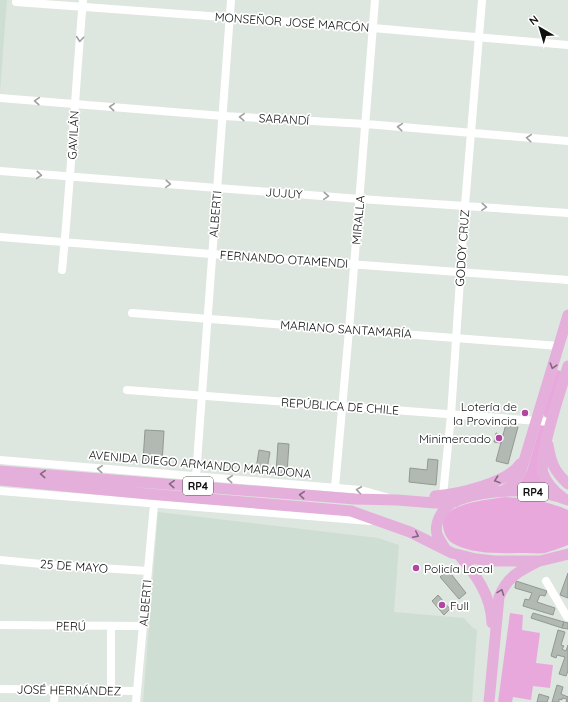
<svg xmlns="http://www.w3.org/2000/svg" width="568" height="702" font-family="Quicksand,sans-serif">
<rect width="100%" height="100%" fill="#dee6e0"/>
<path fill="#cfded3" d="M 0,0 L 7,0 L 0,92 Z
M 158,512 L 378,538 L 399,545 L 394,612 L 464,618 L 472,627 L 477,630 L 472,702 L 143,702 Z"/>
<path fill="#e9a8dc" d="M 557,370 L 561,371 L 551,416 L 546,418 L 543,414 Z
M 542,425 L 545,426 L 546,488 L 520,483 L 527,471 L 540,426 Z
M 504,497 C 527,498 548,501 568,510 L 568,545 C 560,548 552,551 545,553 C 539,554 532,553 526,553 C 503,553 474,555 454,544 C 447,540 444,534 443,526 C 440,503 488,500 504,497 Z
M 510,613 L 523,615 L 522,630 L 540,633 L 536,663 L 553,665 L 550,688 L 533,686 L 531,700 L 513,697 L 512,702 L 498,702 Z"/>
<path fill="#b2b9b3" stroke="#929993" d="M 506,424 L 518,427 L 508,464 L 496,461 Z
M 145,430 L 164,431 L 162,463 L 143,461 Z
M 496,433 L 503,435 L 501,443 L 494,442 Z
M 278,443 L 289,444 L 287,473 L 276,473 Z
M 259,450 L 270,452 L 267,470 L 256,469 Z
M 428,459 L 438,460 L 436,485 L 409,482 L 410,468 L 427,470 Z
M 448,570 L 466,593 L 459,599 L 440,577 Z
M 568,573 L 568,598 L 560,595 Z
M 516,581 L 547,591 L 545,596 L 540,595 L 537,602 L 555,608 L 553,615 L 523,606 L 525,599 L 529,600 L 532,593 L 515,588 Z
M 438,595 L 450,609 L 444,615 L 432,601 Z
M 533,613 L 564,622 L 562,628 L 531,618 Z
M 564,622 L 568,623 L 568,629 L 562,628 Z
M 558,630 L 565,632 L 561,645 L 564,646 L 562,649 L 566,651 L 568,645 L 568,671 L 566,676 L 559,674 L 565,657 L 557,655 L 556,658 L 551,656 Z
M 557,685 L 563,687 L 561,694 L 568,697 L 568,696 L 568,702 L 566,702 L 567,699 L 562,698 L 562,700 L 559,699 L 559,702 L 552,702 Z
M 539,694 L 549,697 L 547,702 L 537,702 Z"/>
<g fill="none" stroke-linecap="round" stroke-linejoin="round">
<path stroke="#fff" stroke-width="8" d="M 16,2 L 373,28 L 568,45
M 0,98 L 223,116 L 366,124 L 568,141
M 0,171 L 360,199 L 568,213
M 0,237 L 211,254 L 568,280
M 62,270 C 71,180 75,90 83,0
M 132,313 L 559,346
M 127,390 L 552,422
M 0,460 L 361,490 L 386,497
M 196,476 L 231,0
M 335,488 L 349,330 L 375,0
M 0,491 L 370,521
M 443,495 L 451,415 L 465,205 L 482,0
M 0,560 L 52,565 L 148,571
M 546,581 L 567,617
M 0,625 L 143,626
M 111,626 L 111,690
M 0,689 L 137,691
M 54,702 L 55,690
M 136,702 L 154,504"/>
<path stroke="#e5afdc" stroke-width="11" d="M 548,445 C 551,463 554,471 568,484
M 0,471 L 355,499 L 397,500 L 435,503 L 455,502
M 0,480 L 148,494 L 351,511 L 410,532 L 452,553 L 476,559 L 495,561 L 540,561 L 568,554
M 503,491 L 511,486 L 521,471 L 568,315
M 435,496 C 458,494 507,483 520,464
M 562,497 C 554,491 546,482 543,473 C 538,456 562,386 568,366
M 446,550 C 443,545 439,539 437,534 C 434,521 444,506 456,501 C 475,493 505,490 526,491 C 540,492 555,495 568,500
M 459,555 C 476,575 491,595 492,623
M 489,702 L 499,597 C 507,577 519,571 537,562"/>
</g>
<defs><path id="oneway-chevron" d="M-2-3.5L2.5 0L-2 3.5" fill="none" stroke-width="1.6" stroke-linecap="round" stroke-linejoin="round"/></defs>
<g stroke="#9fa09f">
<use href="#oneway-chevron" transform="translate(80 39) rotate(95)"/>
<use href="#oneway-chevron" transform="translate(37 101) rotate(-176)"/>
<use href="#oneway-chevron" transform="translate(112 107) rotate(-175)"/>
<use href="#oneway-chevron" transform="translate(242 117) rotate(-177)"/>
<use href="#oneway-chevron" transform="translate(400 127) rotate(-175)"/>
<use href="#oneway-chevron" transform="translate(529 138) rotate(-175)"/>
<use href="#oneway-chevron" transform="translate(39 175) rotate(5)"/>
<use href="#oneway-chevron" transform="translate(168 184) rotate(4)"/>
<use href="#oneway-chevron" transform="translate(326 196) rotate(4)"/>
<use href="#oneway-chevron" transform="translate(484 207) rotate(4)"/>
<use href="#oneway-chevron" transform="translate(100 469) rotate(-175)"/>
<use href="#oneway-chevron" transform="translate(230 479) rotate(-175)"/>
<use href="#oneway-chevron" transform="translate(359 490) rotate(-172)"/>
</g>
<g stroke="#846880">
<use href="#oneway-chevron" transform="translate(553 366) rotate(107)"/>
<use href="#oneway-chevron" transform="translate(43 474) rotate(-176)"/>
<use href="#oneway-chevron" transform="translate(497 480) rotate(161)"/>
<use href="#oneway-chevron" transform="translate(172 484) rotate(-176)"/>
<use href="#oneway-chevron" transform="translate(302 495) rotate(-175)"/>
<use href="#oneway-chevron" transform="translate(416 535) rotate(26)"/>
<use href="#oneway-chevron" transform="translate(501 592) rotate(-69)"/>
</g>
<g fill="#b244a2" stroke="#fff" stroke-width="1.5">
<circle cx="525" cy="413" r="4"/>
<circle cx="499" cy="438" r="4"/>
<circle cx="416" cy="568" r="4"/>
<circle cx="442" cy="605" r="4"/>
</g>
<g text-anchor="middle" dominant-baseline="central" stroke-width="3.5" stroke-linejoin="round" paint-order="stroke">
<g fill="#fff" stroke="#565857" stroke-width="1">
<rect x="183" y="477" width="30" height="18" rx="3"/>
<rect x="518" y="483" width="30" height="18" rx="3"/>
</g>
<g font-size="11" font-weight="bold" fill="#0e110f">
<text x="198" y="486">RP4</text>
<text x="533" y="492">RP4</text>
</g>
<g font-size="12" fill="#0e110f" stroke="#fff">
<text transform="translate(292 22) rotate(4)">MONSEÑOR JOSÉ MARCÓN</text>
<text transform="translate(284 119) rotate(3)">SARANDÍ</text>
<text transform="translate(73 135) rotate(-87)">GAVILÁN</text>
<text transform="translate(284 193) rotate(4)">JUJUY</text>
<text transform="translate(215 214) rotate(-85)">ALBERTI</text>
<text transform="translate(358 220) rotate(-85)">MIRALLA</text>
<text transform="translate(462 248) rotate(-86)">GODOY CRUZ</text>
<text transform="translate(284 259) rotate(4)">FERNANDO OTAMENDI</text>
<text transform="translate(346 329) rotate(4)">MARIANO SANTAMARÍA</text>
<text transform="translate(340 406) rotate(4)">REPÚBLICA DE CHILE</text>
<text transform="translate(200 464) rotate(5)">AVENIDA DIEGO ARMANDO MARADONA</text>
<text transform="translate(74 566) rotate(4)">25 DE MAYO</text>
<text transform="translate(145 603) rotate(-85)">ALBERTI</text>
<text transform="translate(71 626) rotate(1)">PERÚ</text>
<text transform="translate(69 690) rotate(1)">JOSÉ HERNÁNDEZ</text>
</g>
<g font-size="12" fill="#0e110f" stroke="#fff" text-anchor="end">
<text x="517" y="406">Lotería de<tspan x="517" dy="14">la Provincia</tspan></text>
<text x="491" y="438">Minimercado</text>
<text x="424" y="568" text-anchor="start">Policía Local</text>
<text x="450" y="605" text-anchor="start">Full</text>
</g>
</g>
<g transform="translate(540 28) rotate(322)" stroke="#ffffff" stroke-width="3" paint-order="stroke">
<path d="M0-3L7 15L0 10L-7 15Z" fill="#0e110f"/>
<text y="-6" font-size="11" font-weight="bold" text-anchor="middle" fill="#0e110f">N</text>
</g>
</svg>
